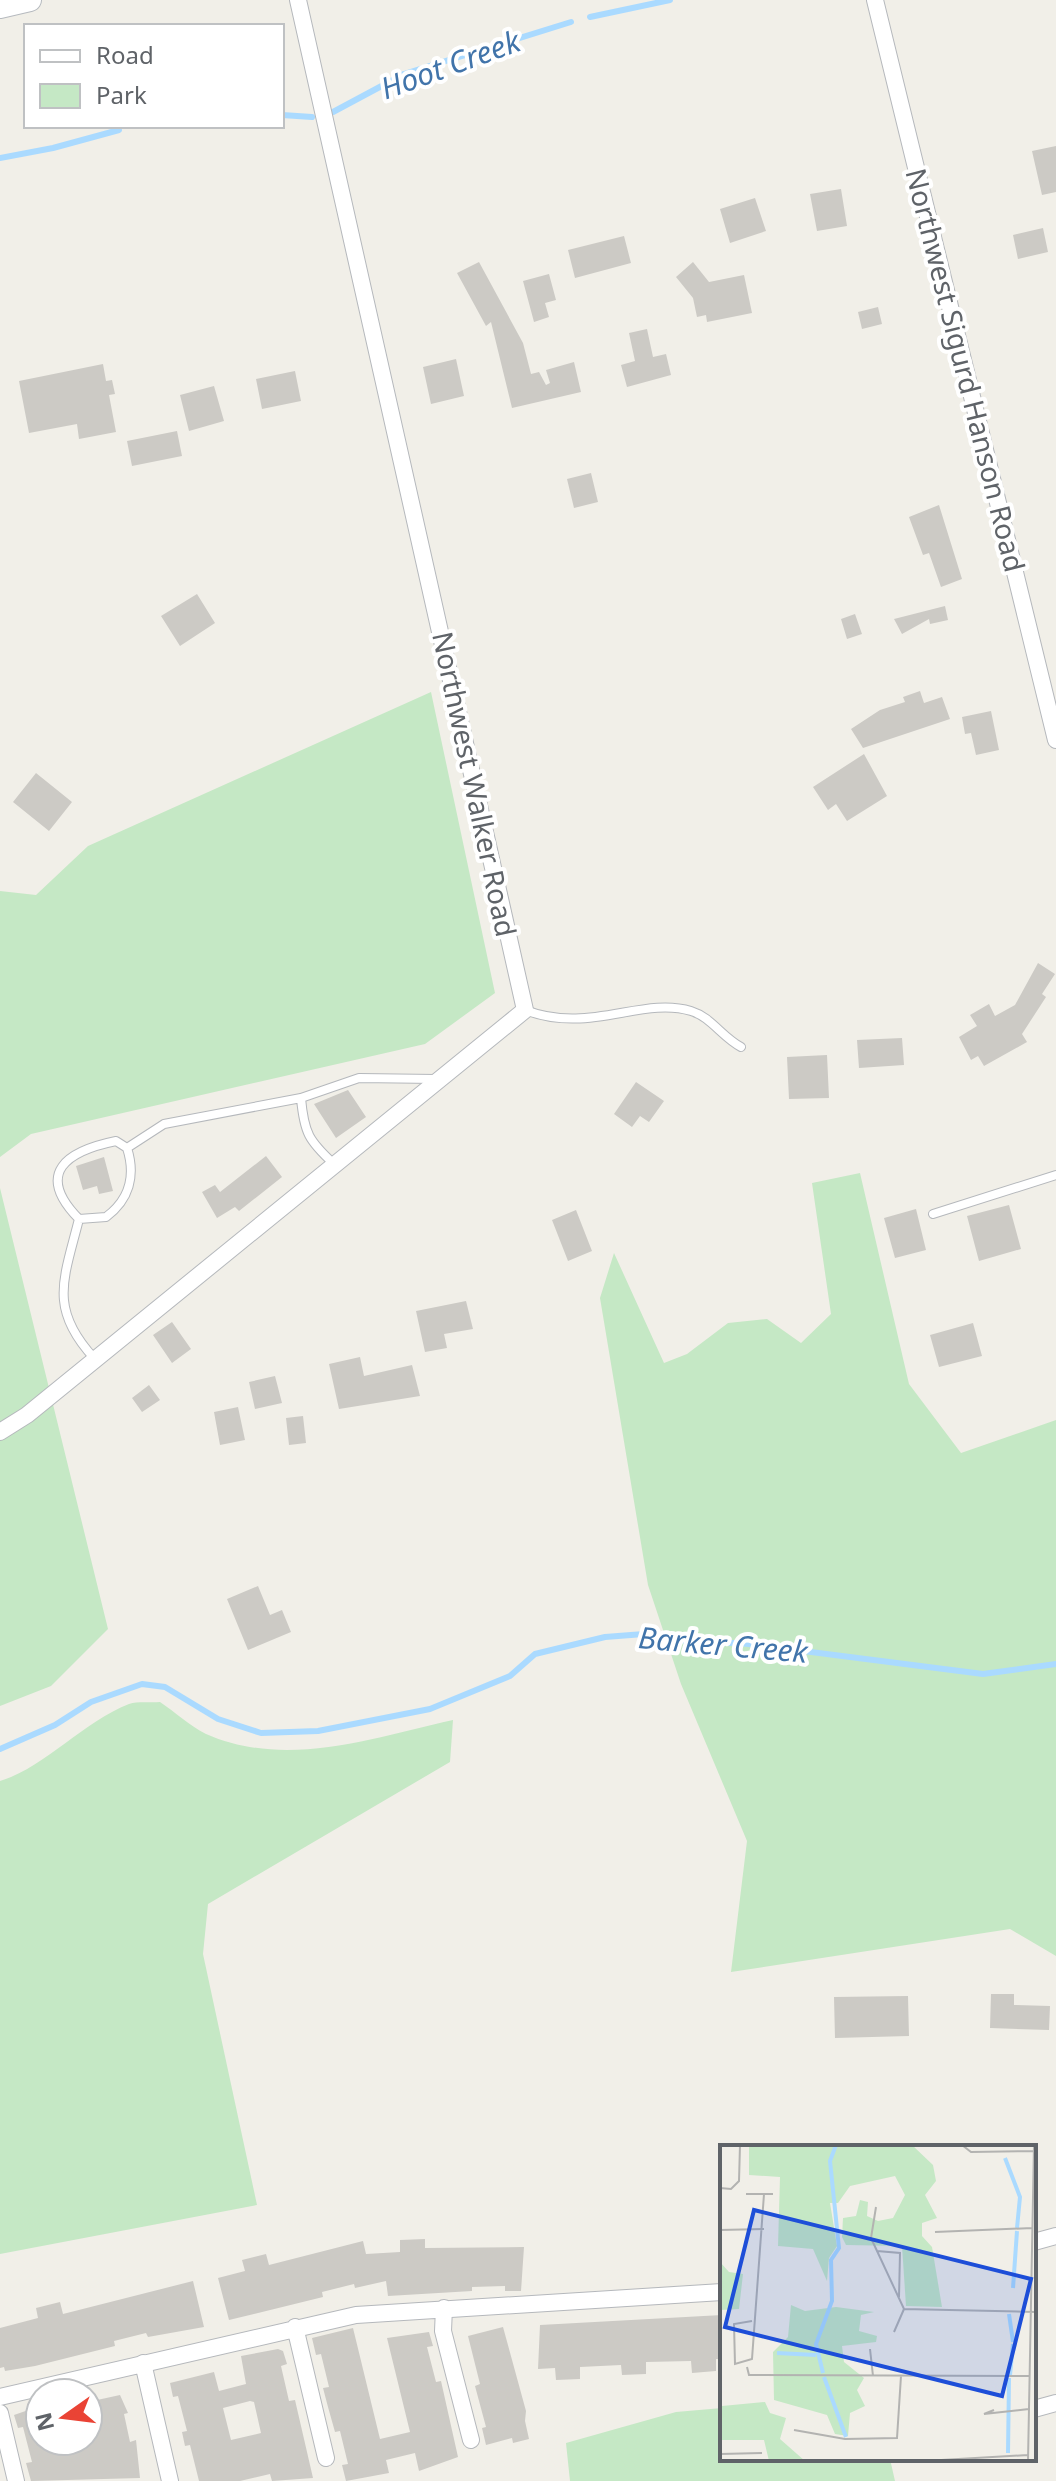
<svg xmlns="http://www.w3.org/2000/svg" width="1056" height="2481" font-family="'Noto Sans',sans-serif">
<rect width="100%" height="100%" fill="#f1efe8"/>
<path fill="#c5e8c5" d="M 431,692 L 495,993 L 425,1044 L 31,1134 L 0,1157 L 0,891 L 36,895 L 88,846 Z
M 860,1173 L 909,1384 L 961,1453 L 1056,1420 L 1056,1956 L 1010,1929 L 731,1972 L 747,1841 L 681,1684 L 648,1585 L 600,1298 L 614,1253 L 664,1363 L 687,1354 L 728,1323 L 767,1319 L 801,1343 L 831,1314 L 812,1183 Z
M 0,1188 L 108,1629 L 51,1686 L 0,1706 Z
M 160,1702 C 175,1712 190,1726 206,1734 C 286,1769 372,1738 453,1720 L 450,1762 L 208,1904 L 203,1954 L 257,2205 L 0,2254 L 0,1781 C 44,1768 83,1722 129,1704 C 138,1701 150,1703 160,1702 Z
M 722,2408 L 722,2459 L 890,2459 L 895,2481 L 570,2481 L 566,2443 L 676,2412 Z"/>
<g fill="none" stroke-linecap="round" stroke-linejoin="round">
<path stroke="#aadaff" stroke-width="6" d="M 590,17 L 670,0
M 333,112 L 404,74 L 571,22
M 282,115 L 312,117
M 131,126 L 132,126
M 0,158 L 53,148 L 119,130
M 0,1749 L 55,1725 L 91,1702 L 142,1684 L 165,1687 L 218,1719 L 261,1733 L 318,1731 L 430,1709 L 510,1676 L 535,1654 L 605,1637 L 644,1634 L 699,1643 L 740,1643 L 983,1674 L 1056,1664"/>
</g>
<path fill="#cccac5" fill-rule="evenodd" d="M 1056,146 L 1056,192 L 1042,195 L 1032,151 Z
M 841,189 L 847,226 L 817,231 L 810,194 Z
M 755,198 L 766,231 L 730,243 L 720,209 Z
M 1043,228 L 1048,252 L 1018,259 L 1013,235 Z
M 624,236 L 631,263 L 575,278 L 568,250 Z
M 479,262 L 523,343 L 531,374 L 539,372 L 546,385 L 550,383 L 546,370 L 574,362 L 581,392 L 512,408 L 491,322 L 486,326 L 457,273 Z
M 693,262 L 709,282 L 744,275 L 752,313 L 707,322 L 706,315 L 697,317 L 693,298 L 676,277 Z
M 549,274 L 556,300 L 545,303 L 549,317 L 534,322 L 523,281 Z
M 878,307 L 882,324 L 862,329 L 858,312 Z
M 647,329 L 653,357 L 666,354 L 671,375 L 627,387 L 621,365 L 635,361 L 629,333 Z
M 456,359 L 464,396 L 431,404 L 423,367 Z
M 103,364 L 106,381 L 112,380 L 115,394 L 109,395 L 116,432 L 79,439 L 77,424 L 29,433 L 19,381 Z
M 295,371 L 301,401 L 262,409 L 256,379 Z
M 214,386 L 224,421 L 189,431 L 180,395 Z
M 177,431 L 182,456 L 132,466 L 127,441 Z
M 591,473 L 598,502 L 574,508 L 567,479 Z
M 939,505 L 962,579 L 941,587 L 929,553 L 923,555 L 909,517 Z
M 197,594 L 215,623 L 180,646 L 161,616 Z
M 945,606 L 948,620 L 930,624 L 929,619 L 902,634 L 894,619 Z
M 855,614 L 862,634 L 847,639 L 841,619 Z
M 920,691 L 924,703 L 942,697 L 950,719 L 863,748 L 851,729 L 880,710 L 905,702 L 903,697 Z
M 991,711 L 999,750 L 976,755 L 971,733 L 965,734 L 962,717 Z
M 864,754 L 887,796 L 847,821 L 836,804 L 828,810 L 813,787 Z
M 36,773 L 72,802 L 49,831 L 13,802 Z
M 1038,963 L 1055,974 L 1042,994 L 1046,997 L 1022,1034 L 1027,1042 L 984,1066 L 978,1056 L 971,1060 L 959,1037 L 977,1026 L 970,1015 L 989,1004 L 995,1016 L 1015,1005 Z
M 902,1038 L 904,1065 L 859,1068 L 857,1040 Z
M 827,1055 L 829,1098 L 789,1099 L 787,1057 Z
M 636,1082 L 664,1101 L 649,1122 L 640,1116 L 632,1127 L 614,1114 Z
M 348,1090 L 366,1117 L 336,1138 L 314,1104 Z
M 266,1156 L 282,1177 L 239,1211 L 235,1207 L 217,1218 L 202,1192 L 215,1185 L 220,1192 Z
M 104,1157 L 113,1191 L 99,1194 L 97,1186 L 83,1190 L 76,1166 Z
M 1009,1205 L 1021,1249 L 979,1261 L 967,1216 Z
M 916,1209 L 926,1250 L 895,1258 L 884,1218 Z
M 576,1210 L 592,1251 L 568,1261 L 552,1220 Z
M 466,1301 L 473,1329 L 444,1334 L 447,1348 L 425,1352 L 416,1311 Z
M 172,1322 L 191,1349 L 172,1363 L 153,1335 Z
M 973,1323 L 982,1356 L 939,1367 L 930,1335 Z
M 360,1357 L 364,1376 L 412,1365 L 420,1396 L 339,1409 L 329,1364 Z
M 275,1376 L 282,1403 L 255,1409 L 249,1382 Z
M 149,1385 L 160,1400 L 142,1412 L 132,1398 Z
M 238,1407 L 245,1440 L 220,1445 L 214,1412 Z
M 303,1416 L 306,1443 L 289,1445 L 286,1418 Z
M 258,1586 L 270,1615 L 282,1610 L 291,1632 L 248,1650 L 227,1599 Z
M 991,1994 L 1014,1994 L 1014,2005 L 1050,2006 L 1049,2030 L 990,2028 Z
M 908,1996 L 909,2036 L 835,2038 L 834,1997 Z
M 425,2239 L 425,2248 L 524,2247 L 521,2291 L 505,2291 L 505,2286 L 472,2287 L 472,2291 L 388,2296 L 386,2281 L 355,2288 L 354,2284 L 322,2292 L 323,2297 L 229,2320 L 218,2278 L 245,2271 L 242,2260 L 266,2254 L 269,2265 L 363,2241 L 366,2254 L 400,2252 L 400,2240 Z
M 193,2281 L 204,2327 L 148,2337 L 146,2333 L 114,2341 L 115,2346 L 35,2366 L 5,2371 L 4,2367 L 0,2368 L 0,2328 L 38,2318 L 36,2308 L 60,2302 L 63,2314 Z
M 722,2315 L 722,2359 L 716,2359 L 716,2371 L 692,2373 L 691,2361 L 646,2362 L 646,2374 L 622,2375 L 621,2365 L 580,2367 L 580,2379 L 556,2380 L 555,2368 L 538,2369 L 540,2325 Z
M 503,2327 L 526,2411 L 525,2421 L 529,2439 L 513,2443 L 512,2438 L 486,2445 L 482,2428 L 486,2427 L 475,2386 L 480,2384 L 468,2336 Z
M 353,2328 L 380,2439 L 410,2432 L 387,2338 L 429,2332 L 433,2346 L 427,2347 L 436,2382 L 441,2381 L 458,2457 L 419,2471 L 415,2453 L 386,2460 L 389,2473 L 346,2481 L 342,2465 L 348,2464 L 340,2431 L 335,2432 L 328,2407 L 323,2388 L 329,2387 L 321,2354 L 316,2355 L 312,2338 Z
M 278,2349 L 283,2351 L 287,2364 L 281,2366 L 289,2401 L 295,2400 L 313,2478 L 272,2481 L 270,2474 L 240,2481 L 199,2481 L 190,2445 L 185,2446 L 182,2432 L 187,2431 L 178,2396 L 173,2397 L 170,2383 L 214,2372 L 219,2391 L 246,2384 L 241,2356 ZM 250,2401 L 254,2402 L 261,2433 L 231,2440 L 223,2408 Z
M 120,2395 L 128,2413 L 124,2414 L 130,2442 L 136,2440 L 140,2478 L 31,2481 L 26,2463 L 32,2462 L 23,2427 L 18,2428 L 14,2415 L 40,2406 L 40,2441 L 88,2441 L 88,2402 Z"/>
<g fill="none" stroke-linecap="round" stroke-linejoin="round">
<g stroke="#b5b8bc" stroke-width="10">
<path id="lane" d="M 525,1010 C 589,1035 642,996 691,1011 C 711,1017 722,1037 741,1047
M 301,1098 C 304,1133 309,1141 334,1164
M 933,1214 L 1056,1175
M 79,1219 L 106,1217 C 129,1200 136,1176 127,1148
M 94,1358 C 48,1308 64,1279 79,1219 C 34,1173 67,1151 116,1141 L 127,1148 L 164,1124 L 301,1098 L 359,1078 L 436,1079"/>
</g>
<g stroke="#b5b8bc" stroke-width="18">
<path id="street" d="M 875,0 L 1056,740
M 0,1432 L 27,1415 L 525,1010 L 298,0
M 1034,2242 L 1056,2236
M 444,2308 L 443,2331 L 471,2440
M 295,2327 L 326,2458
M 143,2363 L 170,2481
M 0,2397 L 356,2315 L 722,2292
M 1034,2409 L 1056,2403
M 0,2413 L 16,2481"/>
</g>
<g stroke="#b6babf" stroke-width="24">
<path id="secondary" d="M 0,7 L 30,0"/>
</g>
<use href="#lane" stroke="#fff" stroke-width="8"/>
<use href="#street" stroke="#fff" stroke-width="16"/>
<use href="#secondary" stroke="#fff" stroke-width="22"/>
</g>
<g text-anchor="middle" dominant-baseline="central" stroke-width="8" stroke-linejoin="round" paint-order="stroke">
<g font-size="28" fill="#5f6368" stroke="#fff">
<text transform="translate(966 370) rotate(76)">Northwest Sigurd Hanson Road</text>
<text transform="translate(475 784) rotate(78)">Northwest Walker Road</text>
</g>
<g font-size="30" font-style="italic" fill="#4174aa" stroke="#fff">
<text transform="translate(450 64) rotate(-20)">Hoot Creek</text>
<text transform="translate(723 1644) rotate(5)">Barker Creek</text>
</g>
</g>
<g transform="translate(720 2145)">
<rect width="316" height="316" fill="#f1efe8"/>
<path d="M 29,0 L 192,0 L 213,20 L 216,36 L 205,50 L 217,73 L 202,78 L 202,91 L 212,102 L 222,162 L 186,161 L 182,101 L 126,100 L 122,92 L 123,73 L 136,71 L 140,55 L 148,57 L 147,71 L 158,76 L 173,73 L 185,50 L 175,31 L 130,41 L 118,58 L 110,58 L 117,101 L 109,113 L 107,136 L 93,104 L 58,101 L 60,32 L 29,30 ZM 0,117 L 9,127 L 23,129 L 19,164 L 0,165 ZM 71,160 L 85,166 L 116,162 L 154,167 L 141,170 L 139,186 L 157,191 L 156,197 L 122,201 L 124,217 L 144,233 L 137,245 L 145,261 L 130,268 L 128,291 L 115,289 L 107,270 L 54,255 L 53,207 L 68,192 ZM 0,244 L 2,261 L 45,257 L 50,268 L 66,273 L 60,294 L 85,316 L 49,316 L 44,295 L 0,295 Z" fill="#c5e8c5"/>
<path fill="none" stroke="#aadaff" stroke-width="4" d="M 285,13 L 300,52 L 297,83M 293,143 L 297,86M 289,169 L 293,197M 57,208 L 96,210M 103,228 L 96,199 L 112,156 L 111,115 L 119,103 L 110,16 L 116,0M 290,230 L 293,199M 104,232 L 126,292M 288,308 L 289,233"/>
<path fill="none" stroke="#b3b3b1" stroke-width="2" d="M 242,0 L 251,7 L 314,6M 0,43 L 11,44 L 19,36 L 20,0M 26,49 L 53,49M 156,62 L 151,93 L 184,164 L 316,167M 0,85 L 44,84M 215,87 L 312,83M 157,106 L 180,108 L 179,152M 32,176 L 14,179 L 15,219 L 32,214 L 44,49M 174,187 L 184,164M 150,204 L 153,231M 27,222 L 29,230 L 309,231M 274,265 L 264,269 L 309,264M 74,285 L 125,294 L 177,293 L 181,231M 0,309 L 42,308M 204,316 L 308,310M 308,316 L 314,0"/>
<path fill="#1d4ed8" fill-opacity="0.15" stroke="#1d4ed8" stroke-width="4" d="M 34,65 L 311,134 L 282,251 L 5,182 Z"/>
<rect width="316" height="316" fill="none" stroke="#5f6368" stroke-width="4"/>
</g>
<rect x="24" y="24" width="260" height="104" fill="#ffffff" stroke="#bfc1c3" stroke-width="2"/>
<rect x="40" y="50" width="40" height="12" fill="#ffffff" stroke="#bfc1c3" stroke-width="2"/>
<text x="96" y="64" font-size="24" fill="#5f6368">Road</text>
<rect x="40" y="84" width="40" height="24" fill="#c5e8c5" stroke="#bfc1c3" stroke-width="2"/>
<text x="96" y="104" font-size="24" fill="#5f6368">Park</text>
<g transform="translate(64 2417) rotate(256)"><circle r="38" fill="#ffffff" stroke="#bfc1c3" stroke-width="2"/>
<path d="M0-6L14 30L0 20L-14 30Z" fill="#ea4335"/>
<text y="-12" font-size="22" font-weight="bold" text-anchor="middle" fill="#5f6368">N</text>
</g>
</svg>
